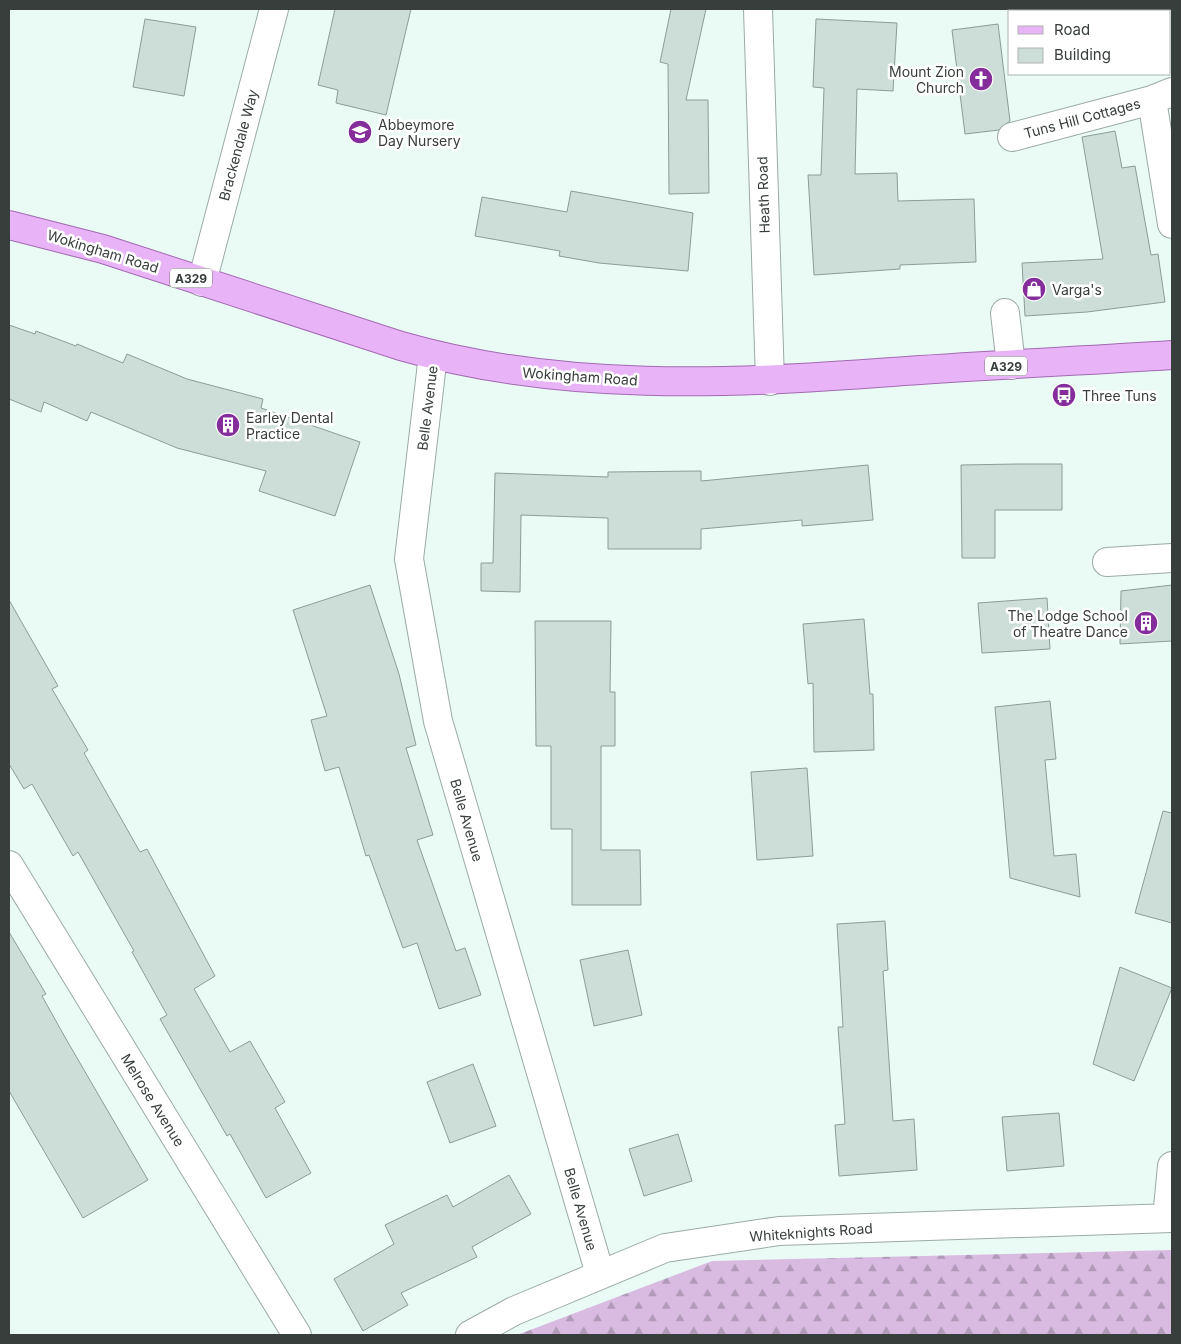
<svg xmlns="http://www.w3.org/2000/svg" width="1181" height="1344" font-family="Inter,sans-serif">
<defs>
<pattern id="forest-firs" width="22" height="20" patternUnits="userSpaceOnUse" patternTransform="scale(1.25)"><rect width="22" height="20" fill="#d9bbe1"/><path d="M5 1l3.5 6h-7zM16 11l3.5 6h-7z" fill="#b199b8"/></pattern>
</defs>
<rect width="100%" height="100%" fill="#eafbf6"/>
<path fill="url(#forest-firs)" d="M 1172,1250 L 1172,1335 L 517,1335 L 712,1261 Z"/>
<path fill="#cdddd8" stroke="#8c9c97" d="M 335,9 L 411,9 L 386,115 L 336,103 L 338,90 L 318,85 Z
M 671,9 L 706,9 L 686,100 L 708,100 L 709,193 L 669,194 L 668,64 L 660,62 Z
M 145,19 L 196,27 L 184,96 L 133,87 Z
M 816,19 L 897,23 L 893,91 L 857,89 L 855,174 L 897,173 L 898,201 L 974,199 L 976,262 L 900,265 L 900,269 L 814,275 L 808,175 L 821,175 L 824,88 L 813,87 Z
M 998,24 L 1010,121 L 999,130 L 965,134 L 952,30 Z
M 1115,131 L 1122,168 L 1135,166 L 1151,255 L 1158,254 L 1165,302 L 1087,312 L 1025,316 L 1022,263 L 1103,259 L 1082,137 Z
M 571,191 L 693,213 L 688,271 L 599,263 L 559,256 L 560,251 L 475,236 L 482,197 L 567,212 Z
M 9,325 L 35,334 L 36,331 L 76,346 L 77,344 L 123,363 L 127,354 L 187,379 L 263,399 L 261,408 L 360,442 L 335,516 L 259,491 L 266,471 L 177,448 L 91,412 L 87,421 L 44,402 L 41,412 L 9,399 Z
M 1017,464 L 1062,464 L 1062,510 L 995,510 L 995,558 L 962,558 L 961,465 Z
M 868,465 L 873,520 L 802,526 L 802,520 L 701,529 L 701,549 L 608,549 L 608,518 L 521,515 L 520,592 L 481,591 L 481,563 L 493,563 L 495,473 L 608,477 L 608,472 L 701,471 L 701,481 Z
M 370,585 L 399,674 L 416,745 L 406,748 L 433,835 L 417,840 L 456,951 L 465,948 L 481,995 L 439,1009 L 417,943 L 403,948 L 369,855 L 366,856 L 339,767 L 325,771 L 311,720 L 327,716 L 293,610 Z
M 1172,585 L 1172,641 L 1120,644 L 1121,591 Z
M 1047,598 L 1050,649 L 982,653 L 978,603 Z
M 9,600 L 58,686 L 52,689 L 88,750 L 84,753 L 140,852 L 147,849 L 215,976 L 194,989 L 230,1052 L 250,1041 L 285,1102 L 275,1108 L 311,1173 L 266,1198 L 230,1134 L 227,1136 L 160,1019 L 167,1015 L 132,952 L 134,951 L 78,852 L 73,856 L 32,784 L 24,789 L 9,764 Z
M 864,619 L 870,694 L 873,694 L 874,750 L 814,752 L 813,683 L 808,684 L 803,624 Z
M 535,621 L 611,621 L 610,692 L 615,692 L 615,746 L 601,746 L 601,850 L 640,850 L 641,905 L 572,905 L 572,829 L 551,829 L 551,746 L 536,746 Z
M 1050,701 L 1056,759 L 1045,760 L 1054,856 L 1076,854 L 1080,897 L 1010,878 L 995,707 Z
M 807,768 L 813,856 L 757,860 L 751,772 Z
M 1163,811 L 1172,813 L 1172,923 L 1135,913 Z
M 885,921 L 888,970 L 883,971 L 893,1121 L 914,1119 L 917,1170 L 839,1176 L 835,1125 L 845,1124 L 838,1027 L 843,1027 L 837,924 Z
M 9,932 L 46,994 L 42,996 L 66,1039 L 148,1180 L 83,1218 L 9,1091 Z
M 628,950 L 642,1015 L 594,1026 L 580,960 Z
M 1120,967 L 1172,988 L 1134,1081 L 1093,1064 Z
M 473,1064 L 496,1126 L 450,1143 L 427,1082 Z
M 1059,1113 L 1064,1166 L 1007,1171 L 1002,1117 Z
M 678,1134 L 692,1181 L 644,1196 L 629,1149 Z
M 509,1175 L 531,1214 L 472,1247 L 477,1257 L 401,1293 L 408,1305 L 363,1331 L 334,1279 L 394,1244 L 385,1225 L 447,1195 L 453,1207 Z"/>
<g fill="none" stroke-linecap="round" stroke-linejoin="round">
<g stroke="#9baaa6" stroke-width="30">
<path id="minor" d="M 758,9 L 770,381
M 1172,92 L 1152,100 L 1172,224
M 1012,137 L 1152,100
M 202,282 L 274,9
M 1005,313 L 1011,365
M 433,355 L 409,559 L 438,721 L 600,1274
M 1107,562 L 1172,558
M 9,865 L 297,1335
M 1167,1218 L 1172,1166
M 470,1335 L 514,1311 L 665,1248 L 779,1231 L 1172,1218"/>
</g>
<g stroke="#a26ab2" stroke-width="30">
<path id="major" d="M 9,225 L 103,249 L 401,346 C 561,392 729,384 892,372 C 986,365 1079,361 1172,355"/>
</g>
<use href="#minor" stroke="#fff" stroke-width="28"/>
<use href="#major" stroke="#e9b4f7" stroke-width="28"/>
</g>
<defs>
<g id="church-disc" transform="scale(1.25)"><circle r="9.5" fill="#852d9a" stroke="#fff"/><path d="M-1.2-6h2.4v3.5h3.3v2.4h-3.3V6h-2.4V-.1h-3.3v-2.4h3.3Z" fill="#fff"/></g>
<g id="school-disc" transform="scale(1.25)"><circle r="9.5" fill="#852d9a" stroke="#fff"/><path d="M0-5L7-2L0 1L-7-2ZM-4 1L0 2.5L4 1V4Q0 6-4 4Z" fill="#fff"/></g>
<g id="shop-disc" transform="scale(1.25)"><circle r="9.5" fill="#852d9a" stroke="#fff"/><path d="M-5-2.5h2.3a2.7 3.5 0 0 1 5.4 0H5L5.5 6h-11ZM-1.5-2.5h3a1.5 2.3 0 0 0-3 0Z" fill="#fff"/></g>
<g id="bus-disc" transform="scale(1.25)"><circle r="9.5" fill="#852d9a" stroke="#fff"/><path d="M-5-6H5V4H4V6H2V4H-2V6H-4V4H-5ZM-3.5-4V0h7V-4ZM-3.5 1.2v1.5H-2V1.2ZM2 1.2v1.5H3.5V1.2Z" fill="#fff"/></g>
<g id="building-disc" transform="scale(1.25)"><circle r="9.5" fill="#852d9a" stroke="#fff"/><path d="M-4-6H4V6H1V3H-1V6H-4ZM-2.5-4.3h1.7v1.8h-1.7ZM.8-4.3h1.7v1.8H.8ZM-2.5-1h1.7V.8h-1.7ZM.8-1h1.7V.8H.8Z" fill="#fff"/></g>
</defs>
<g fill-rule="evenodd">
<use href="#church-disc" x="981" y="79"/>
<use href="#school-disc" x="360" y="132"/>
<use href="#shop-disc" x="1034" y="289"/>
<use href="#bus-disc" x="1064" y="395"/>
<use href="#building-disc" x="228" y="425"/>
<use href="#building-disc" x="1146" y="623"/>
</g>
<g text-anchor="middle" dominant-baseline="central" stroke-width="5" stroke-linejoin="round" paint-order="stroke">
<g fill="#fff" stroke="#737876" stroke-width="1">
<rect x="170" y="268.5" width="42" height="19" rx="4"/>
<rect x="985" y="356.5" width="42" height="19" rx="4"/>
</g>
<g font-size="12" font-weight="bold" fill="#373e3c">
<text x="191" y="278">A329</text>
<text x="1006" y="366">A329</text>
</g>
<g font-size="14" fill="#373e3c" stroke="#fff" text-anchor="start">
<text x="964" y="71" text-anchor="end">Mount Zion<tspan x="964" dy="16">Church</tspan></text>
<text x="378" y="124">Abbeymore<tspan x="378" dy="16">Day Nursery</tspan></text>
<text x="1052" y="289">Varga's</text>
<text x="1082" y="395">Three Tuns</text>
<text x="246" y="417">Earley Dental<tspan x="246" dy="16">Practice</tspan></text>
<text x="1128" y="615" text-anchor="end">The Lodge School<tspan x="1128" dy="16">of Theatre Dance</tspan></text>
</g>
<g font-size="14" fill="#373e3c" stroke="#fff">
<text transform="translate(1082 118) rotate(-15)">Tuns Hill Cottages</text>
<text transform="translate(238 145) rotate(-75)">Brackendale Way</text>
<text transform="translate(763 195) rotate(-92)">Heath Road</text>
<text transform="translate(103 251) rotate(17)">Wokingham Road</text>
<text transform="translate(580 376) rotate(4)">Wokingham Road</text>
<text transform="translate(427 408) rotate(-83)">Belle Avenue</text>
<text transform="translate(467 820) rotate(74)">Belle Avenue</text>
<text transform="translate(153 1100) rotate(58)">Melrose Avenue</text>
<text transform="translate(581 1209) rotate(74)">Belle Avenue</text>
<text transform="translate(811 1232) rotate(-4)">Whiteknights Road</text>
</g>
</g>
<rect width="1181" height="1344" fill="none" stroke="#373e3c" stroke-width="20"/>
<rect x="1008" y="10" width="162" height="65" fill="#ffffff" stroke="#afb2b1"/>
<rect x="1018" y="26" width="25" height="8" fill="#e9b4f7" stroke="#afb2b1"/>
<text x="1054" y="35" font-size="15" fill="#373e3c">Road</text>
<rect x="1018" y="48" width="25" height="15" fill="#cdddd8" stroke="#afb2b1"/>
<text x="1054" y="60" font-size="15" fill="#373e3c">Building</text>
</svg>
